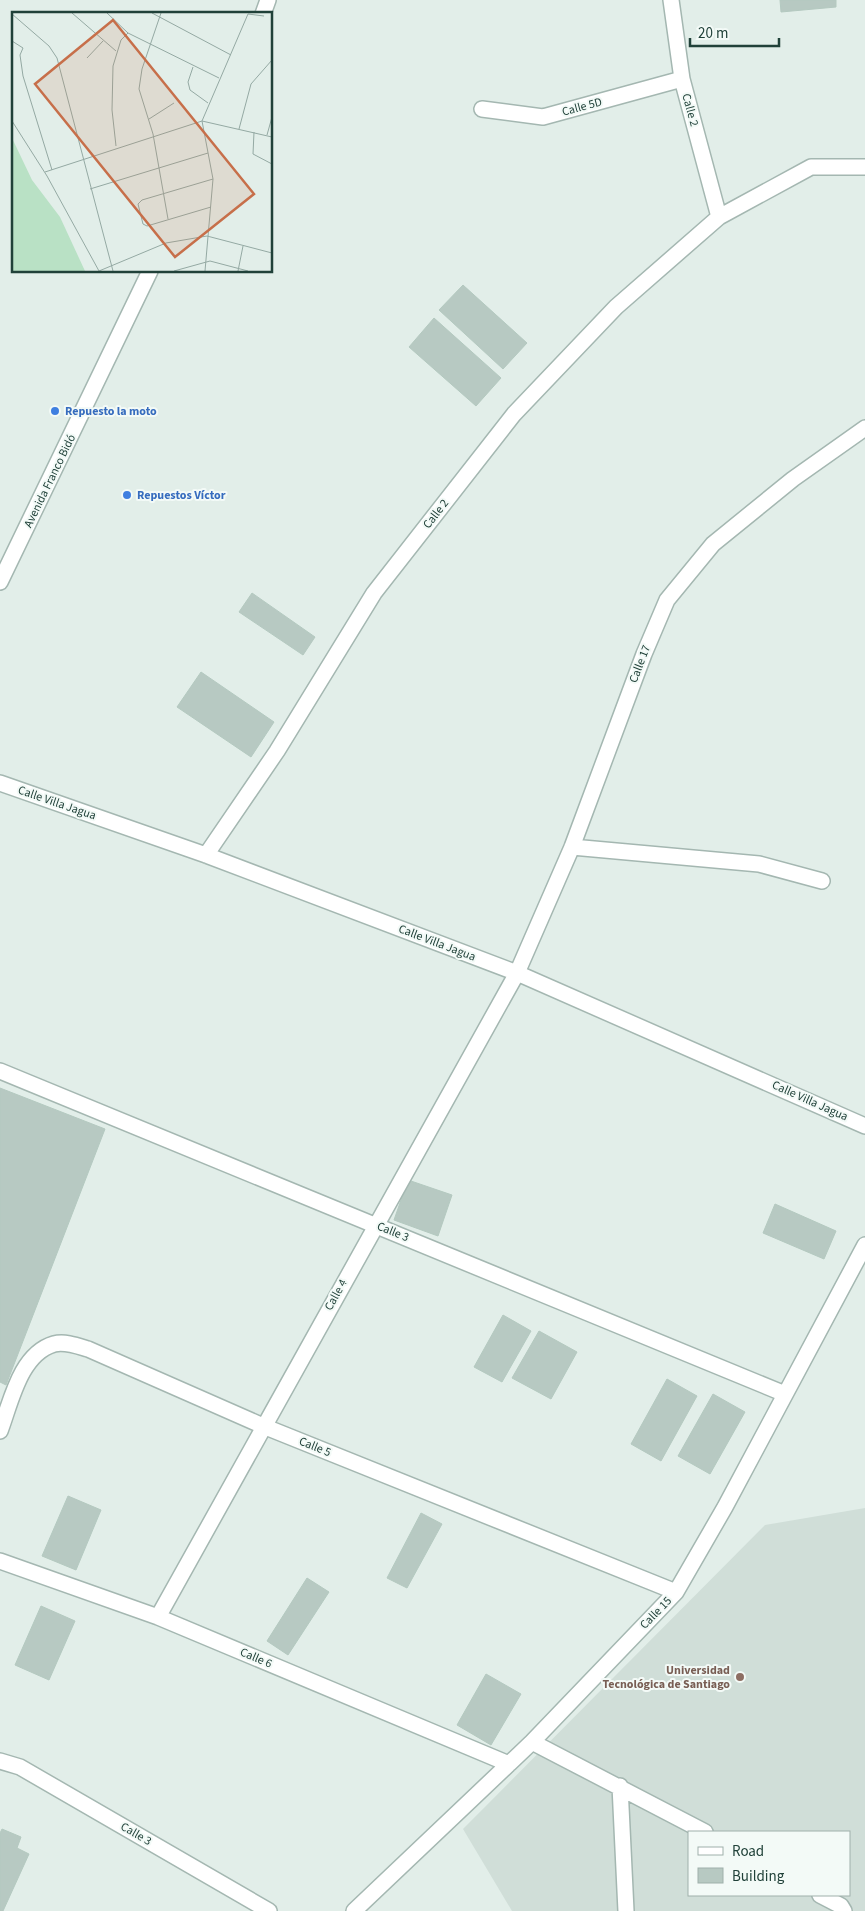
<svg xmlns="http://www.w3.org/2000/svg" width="865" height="1911" font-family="'Source Sans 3',sans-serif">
<rect width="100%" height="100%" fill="#e2eee9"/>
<path fill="#d0ded8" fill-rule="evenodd" d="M 865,1508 L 865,1911 L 512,1911 L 463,1829 L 765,1525 ZM 689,1832 L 849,1832 L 849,1895 L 689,1895 Z"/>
<path fill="#b7c9c2" stroke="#b4c9c0" d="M 780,0 L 836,0 L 836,7 L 781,12 Z
M 463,285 L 527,343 L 503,369 L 439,310 Z
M 434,318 L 501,378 L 476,406 L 409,347 Z
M 252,593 L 315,637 L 303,655 L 239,612 Z
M 201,672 L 274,722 L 251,757 L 177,707 Z
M 0,1088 L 105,1129 L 6,1385 L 0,1382 Z
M 408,1180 L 452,1195 L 438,1236 L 394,1220 Z
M 775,1204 L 836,1231 L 824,1259 L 763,1233 Z
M 503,1315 L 531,1331 L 502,1382 L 474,1367 Z
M 539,1331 L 577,1352 L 551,1399 L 512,1378 Z
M 667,1379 L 697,1396 L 661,1461 L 631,1444 Z
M 713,1394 L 745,1412 L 710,1474 L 678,1456 Z
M 68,1496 L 101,1510 L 76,1570 L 42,1556 Z
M 421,1513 L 442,1524 L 407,1588 L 387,1578 Z
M 307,1578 L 329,1592 L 288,1655 L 267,1641 Z
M 41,1606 L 75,1621 L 49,1680 L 15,1665 Z
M 486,1674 L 521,1694 L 491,1745 L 457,1725 Z
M 2,1829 L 21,1837 L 17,1848 L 29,1854 L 3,1911 L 0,1911 L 0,1833 Z"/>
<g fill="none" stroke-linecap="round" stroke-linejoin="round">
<g stroke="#a4b7b1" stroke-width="18">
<path id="minor" d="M 671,0 L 682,79 L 719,217
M 263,14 L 268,0
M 482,109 L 543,117 L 682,79
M 0,582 L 150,271
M 0,783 L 206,855 L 517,973 L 865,1126
M 572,847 L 759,864 L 822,881
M 206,855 L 277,751 L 374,593 L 514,414 L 616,307 L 719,217 L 811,167 L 865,167
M 0,1071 L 785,1394
M 0,1431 C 11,1402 20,1354 54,1344 C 65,1341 78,1346 88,1349 L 263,1426 L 676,1592
M 0,1561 L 158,1617 L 509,1764
M 158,1617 L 517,973 L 572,847 L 644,654 L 667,600 L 713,544 L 793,479 L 865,428
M 532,1742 L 705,1832
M 0,1761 L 20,1767 L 269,1911
M 620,1786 L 626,1911
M 820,1895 L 841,1906 L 844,1911
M 354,1911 L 532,1742 L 676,1592 L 725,1507 L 865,1245"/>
</g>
<use href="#minor" stroke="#fff" stroke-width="15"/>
</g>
<g fill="#3f7fe0" stroke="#f3faf7" stroke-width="2">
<circle cx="55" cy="411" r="5"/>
<circle cx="127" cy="495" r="5"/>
</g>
<circle fill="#8d6e63" stroke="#f3faf7" stroke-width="2" cx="740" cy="1677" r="5"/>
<g text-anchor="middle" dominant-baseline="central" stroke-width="4" stroke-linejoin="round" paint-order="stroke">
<g font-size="12" fill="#204139" stroke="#f3faf7">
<text transform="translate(582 107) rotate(-15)">Calle 5D</text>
<text transform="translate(690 110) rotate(75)">Calle 2</text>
<text transform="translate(50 481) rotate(-64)">Avenida Franco Bidó</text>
<text transform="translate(436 514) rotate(-52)">Calle 2</text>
<text transform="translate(640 664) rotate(-69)">Calle 17</text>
<text transform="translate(57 803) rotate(19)">Calle Villa Jagua</text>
<text transform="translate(437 943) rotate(21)">Calle Villa Jagua</text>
<text transform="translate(810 1101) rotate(24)">Calle Villa Jagua</text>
<text transform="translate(393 1232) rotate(22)">Calle 3</text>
<text transform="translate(336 1295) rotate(-61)">Calle 4</text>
<text transform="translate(315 1447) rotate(22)">Calle 5</text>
<text transform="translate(656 1613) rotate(-46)">Calle 15</text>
<text transform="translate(256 1658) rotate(23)">Calle 6</text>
<text transform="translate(136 1834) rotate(30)">Calle 3</text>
</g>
<g font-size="12" font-weight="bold" fill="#366cbe" stroke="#f3faf7" text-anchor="start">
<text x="65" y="411">Repuesto la moto</text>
<text x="137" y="495">Repuestos Víctor</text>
</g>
<g font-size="12" font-weight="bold" fill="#785e54" stroke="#f3faf7" text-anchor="end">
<text x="730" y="1670">Universidad<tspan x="730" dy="14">Tecnológica de Santiago</tspan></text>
</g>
</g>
<g transform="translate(12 12)">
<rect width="260" height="260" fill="#e2eee9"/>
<path d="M 0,126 L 20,168 L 48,205 L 73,259 L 0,259 Z" fill="#b9e1c5"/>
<path fill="none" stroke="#94a9a3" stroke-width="1" d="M 60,1 L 104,39M 95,1 L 116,21 L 207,66M 140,1 L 219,43M 149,1 L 130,57 L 127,77 L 141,122 L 156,207M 0,2 L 37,34 L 45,46 L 101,259M 236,2 L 252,4M 0,29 L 11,36 L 8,43 L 11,64 L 40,158M 75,46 L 91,29M 181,55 L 176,70 L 178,78 L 196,91M 137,107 L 162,91M 0,109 L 35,164 L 87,259M 227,117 L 239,72 L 260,48M 242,120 L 241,142 L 260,152M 255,123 L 260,105M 104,134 L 100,98 L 101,54 L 109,28 L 116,21M 33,160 L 190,109 L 260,125M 78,177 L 196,141M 199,195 L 135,214 L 131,212 L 126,192 L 130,188 L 201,167M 87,259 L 154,231 L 195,224 L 260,241M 162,259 L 198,249 L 236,259M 193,259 L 201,167 L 190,109 L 236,2M 226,259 L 231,234"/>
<path fill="#c76f4a" fill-opacity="0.15" stroke="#c76f4a" stroke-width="2.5" d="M 101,8 L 242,182 L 163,245 L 23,72 Z"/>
<rect width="260" height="260" fill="none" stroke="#204139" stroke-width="2.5"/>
</g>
<rect x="688" y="1831" width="162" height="65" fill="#f3faf7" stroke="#9fb0ab"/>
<rect x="698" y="1847" width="25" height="8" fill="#ffffff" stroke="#9fb0ab"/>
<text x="732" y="1856" font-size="15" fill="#204139">Road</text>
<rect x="698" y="1868" width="25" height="15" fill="#b7c9c2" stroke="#9fb0ab"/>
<text x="732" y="1881" font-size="15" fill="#204139">Building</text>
<path d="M690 38v8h89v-8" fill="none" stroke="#204139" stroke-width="2.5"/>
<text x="698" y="38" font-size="15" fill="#204139" stroke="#f3faf7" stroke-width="4" paint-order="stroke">20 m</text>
</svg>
